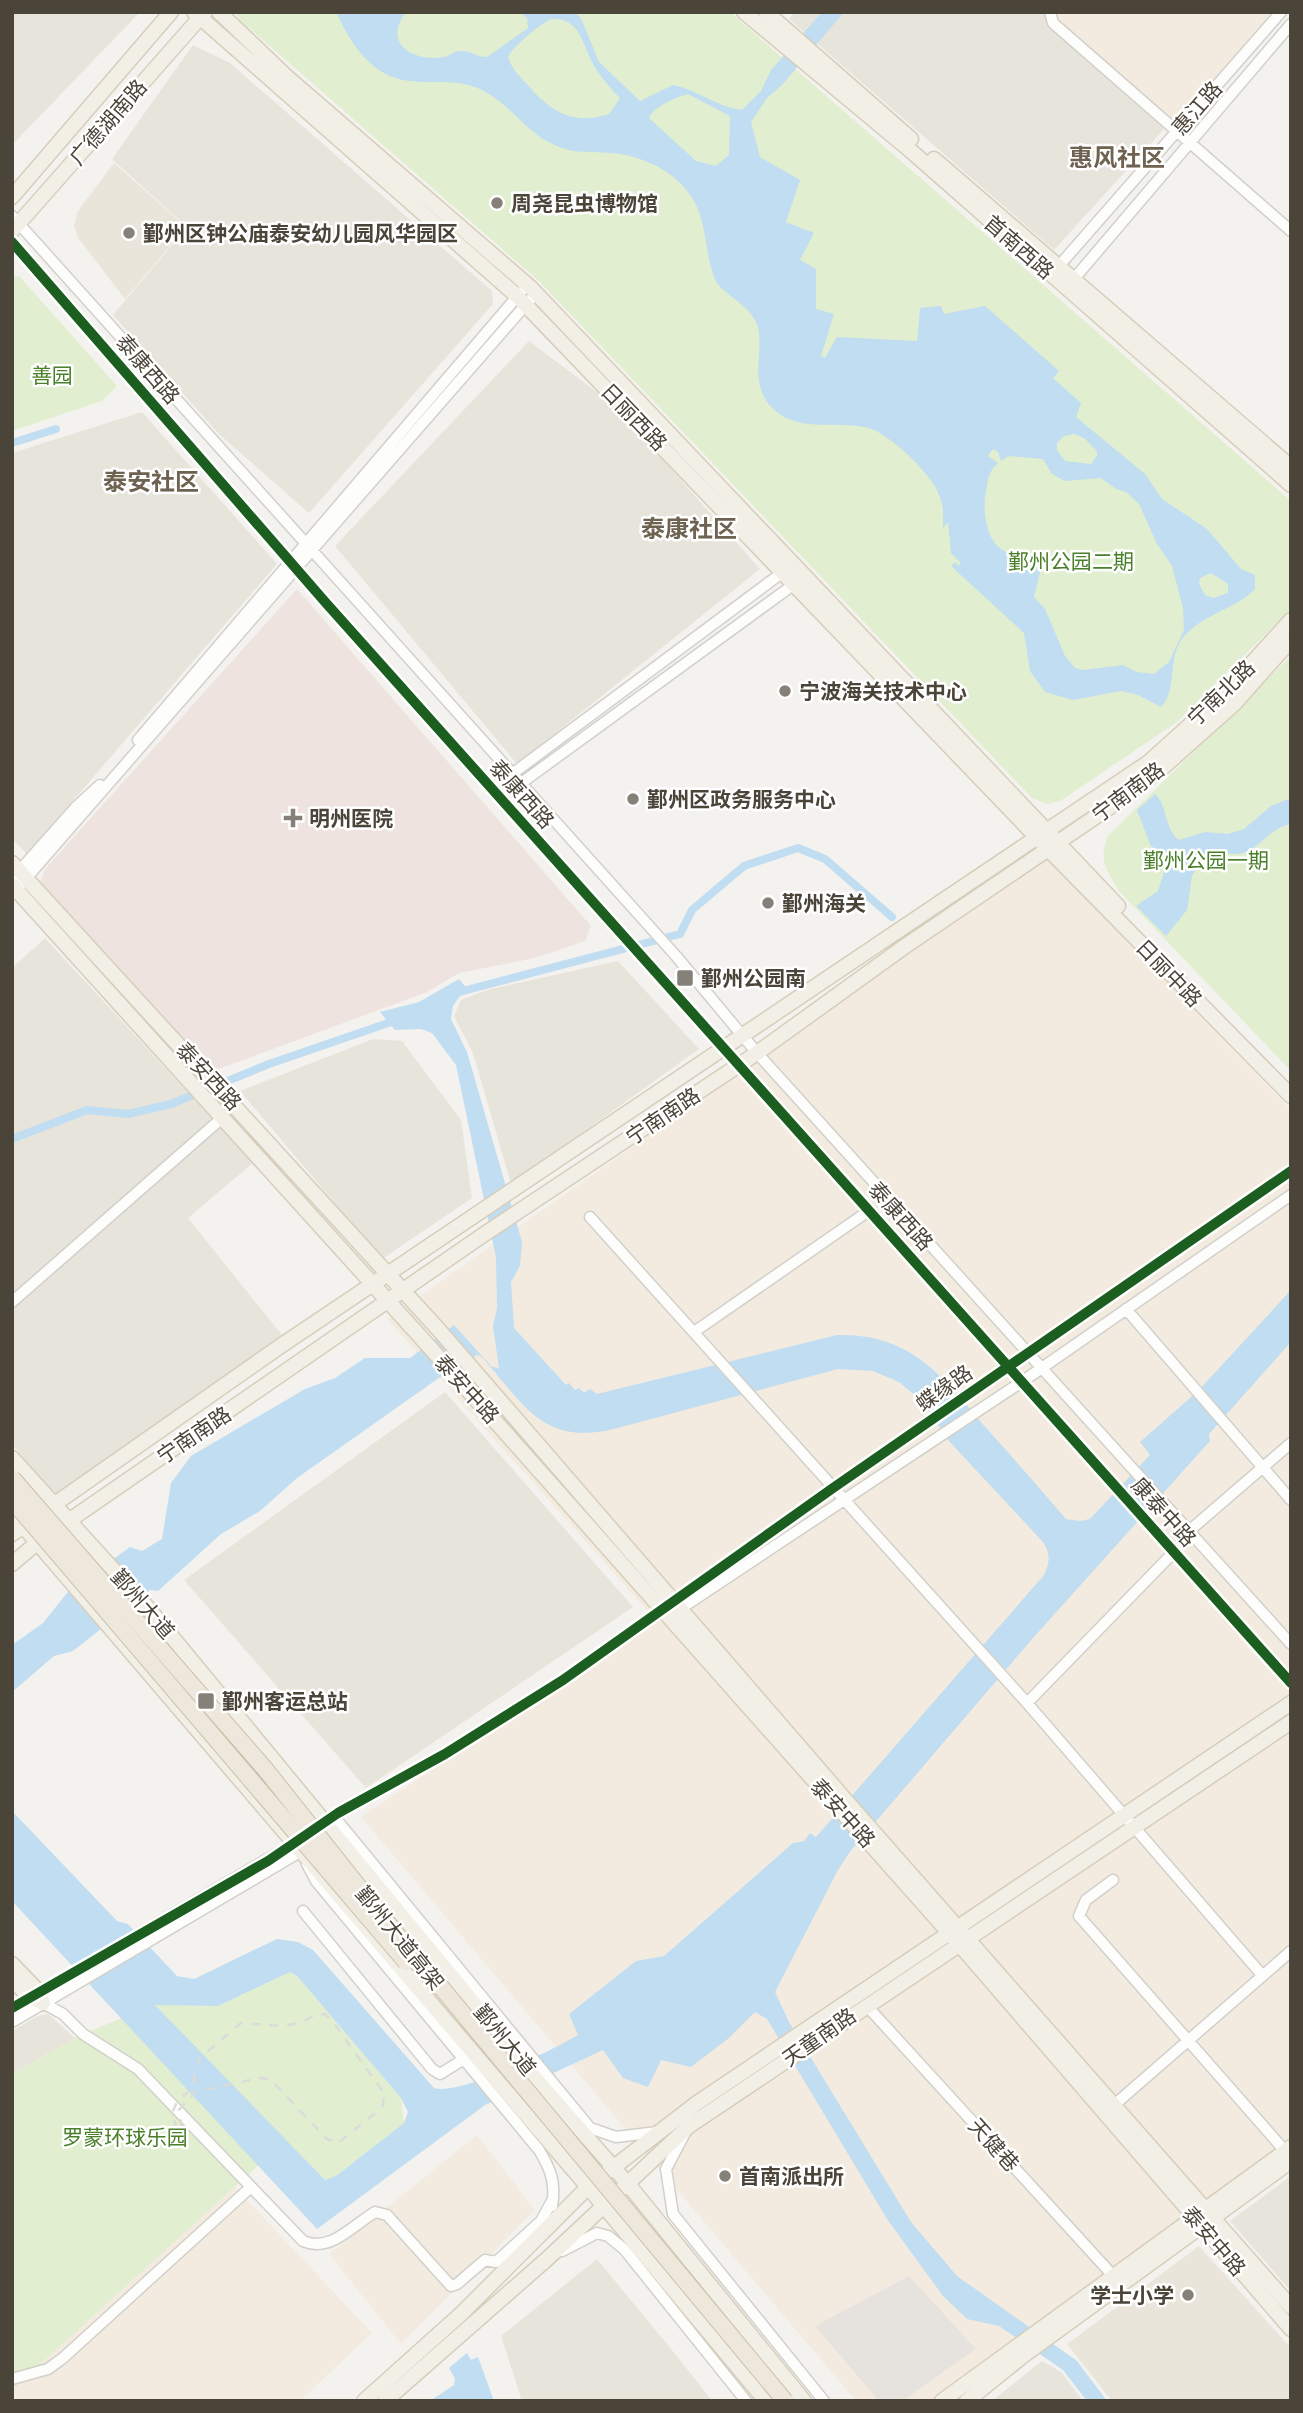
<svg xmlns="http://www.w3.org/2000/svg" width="1303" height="2413" font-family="Cabin,'Noto Sans SC',sans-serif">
<rect width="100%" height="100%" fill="#f4f2ee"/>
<path fill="#e7e4dc" d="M 12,12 L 140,12 L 12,145 Z
M 795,12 L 1044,12 L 1047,26 L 1164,129 L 1054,250 L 789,19 Z
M 193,45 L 230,63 L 492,291 L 493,304 L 309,513 L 220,435 L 113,315 L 187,227 L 112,159 Z
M 529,341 L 614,405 L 760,569 L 517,764 L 335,546 Z
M 142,412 L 277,564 L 27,854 L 12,839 L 12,453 Z
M 45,938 L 253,1163 L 188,1218 L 282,1335 L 54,1495 L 12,1444 L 12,968 Z
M 618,961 L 699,1049 L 511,1184 L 473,1053 L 454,1016 L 461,1000 L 487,990 Z
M 373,1039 L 402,1041 L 461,1120 L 472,1198 L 382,1259 L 240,1091 Z
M 445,1392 L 633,1607 L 366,1788 L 184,1580 Z
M 48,2014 L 75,2038 L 12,2074 L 12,2031 L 38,2016 Z
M 1291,2176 L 1291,2291 L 1230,2221 Z
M 597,2259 L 680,2360 L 712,2401 L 522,2401 L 501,2336 Z
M 1042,2361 L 1061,2372 L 1083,2401 L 992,2401 Z"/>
<path fill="#f3ebdf" d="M 1053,12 L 1272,12 L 1175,125 L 1058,23 Z
M 1046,857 L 1291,1110 L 1291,2139 L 930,2401 L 856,2401 L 361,1817 L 656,1620 L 387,1319 Z
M 477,2135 L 535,2210 L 401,2344 L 329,2254 Z
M 235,2187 L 372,2333 L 300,2401 L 12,2401 L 12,2390 Z"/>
<path fill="#eae5da" d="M 114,163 L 186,227 L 125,299 L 79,239 L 74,226 L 78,211 Z
M 1199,2246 L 1291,2348 L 1291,2401 L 1112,2401 L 1067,2344 Z"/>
<path fill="#eee3df" d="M 297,589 L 591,926 L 585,941 L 535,958 L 459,973 L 425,993 L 213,1071 L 40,882 L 45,869 Z"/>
<path fill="#e1eecf" d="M 236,12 L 730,12 L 1291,501 L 1291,609 L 1177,722 L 1060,801 L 1047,804 L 1032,798 L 539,281 L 240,20 Z
M 12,276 L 19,276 L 117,386 L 102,401 L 12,431 Z
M 1291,656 L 1291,1071 L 1119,891 C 1106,869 1098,860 1108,836 Z
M 290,1972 L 297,1976 L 401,2098 L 404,2123 L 336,2176 L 325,2180 L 284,2142 L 12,2390 L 12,2074 L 75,2038 L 154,2004 L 218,2006 Z"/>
<path fill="#e6e3df" d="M 909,2276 L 976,2349 L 902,2401 L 879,2401 L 815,2326 Z"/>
<path fill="#c0ddf1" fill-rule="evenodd" d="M 336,12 L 406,12 C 381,45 415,62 444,57 C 450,56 454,51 460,51 C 470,50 477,57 487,57 L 528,28 L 527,18 L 520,12 L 574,12 L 581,18 L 599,62 L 640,101 L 673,85 C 698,90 717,107 742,110 L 761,91 L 771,70 L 822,12 L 844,12 L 782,85 L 767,98 L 751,122 L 760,157 L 800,180 L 786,222 L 814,233 L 800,260 L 816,269 L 816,309 L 834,314 L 821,356 L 825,358 L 837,337 L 917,341 L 920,308 L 941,306 L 944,314 L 985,306 L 1059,371 L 1053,378 L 1081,403 L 1076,417 L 1145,474 L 1162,499 L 1207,529 L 1241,569 L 1255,575 L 1255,589 C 1233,612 1195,615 1179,644 C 1168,664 1177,690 1161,707 L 1138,695 L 1121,691 L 1073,700 L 1045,692 L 1030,671 L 1024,633 L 951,566 L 955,562 L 958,566 L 961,563 L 951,553 L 948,522 L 943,528 C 943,518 944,507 940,497 C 933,475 891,435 869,428 C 841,421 806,431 781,415 C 742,389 768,349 756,322 C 747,302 719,293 714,277 C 704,249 707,215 688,192 C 670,168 639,155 610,153 C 594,151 577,154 562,148 C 525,135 515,107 482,90 C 458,78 436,84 410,81 C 371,77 351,44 336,12 ZM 551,19 C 580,17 582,43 593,64 C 600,76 610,88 620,98 L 609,114 C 574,126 549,111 527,84 C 519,76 511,68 508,57 C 513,46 539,25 551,19 ZM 688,94 L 730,116 L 729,155 L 716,166 L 696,161 L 649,118 C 653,107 676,97 688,94 ZM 1074,434 L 1084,438 L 1097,451 L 1097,456 L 1091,464 L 1065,461 L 1057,450 L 1057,443 L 1064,436 ZM 993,449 L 998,452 L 1001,461 L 1009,456 L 1043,459 L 1052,474 L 1065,481 L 1101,478 L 1116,489 L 1126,492 L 1139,504 L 1157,544 L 1172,566 L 1183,608 L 1184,630 L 1169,662 L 1154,674 L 1137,672 L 1123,665 L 1083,670 L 1075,668 L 1065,656 L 1045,609 L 1034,597 L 1041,568 C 1033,551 1019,558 1004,551 C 987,542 983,514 985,497 C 988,483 986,474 998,463 L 988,456 ZM 1211,573 L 1228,584 L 1228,593 L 1213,598 L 1205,595 L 1199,584 L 1200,578 Z
M 1155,794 C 1168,806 1164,829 1179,840 L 1205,832 L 1228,834 L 1244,829 L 1271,806 L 1291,798 L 1291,824 C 1271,828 1264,843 1248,851 C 1233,859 1218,848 1204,854 L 1192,876 L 1187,910 L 1166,936 L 1136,906 L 1158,891 L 1165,869 L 1150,844 L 1137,810 Z
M 459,979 L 470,992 L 460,996 L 453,1006 L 451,1019 L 467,1052 L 522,1242 L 520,1266 L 511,1282 L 514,1328 L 566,1385 L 569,1383 L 575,1390 L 579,1388 L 584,1393 L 590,1389 L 597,1394 L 837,1335 C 913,1333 943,1378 988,1430 C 1014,1459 1040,1489 1066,1519 L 1080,1521 L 1090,1519 L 1150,1455 L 1140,1442 L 1198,1391 L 1291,1290 L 1291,1342 L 1209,1434 L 1210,1441 L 1033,1638 L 849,1853 L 838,1870 L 775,1992 L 789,2022 L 911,2222 L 957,2276 L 1077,2361 L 1107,2401 L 1087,2401 L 1063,2370 L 999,2326 L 967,2319 L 943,2296 L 887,2219 L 767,2019 L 755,2012 L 729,2038 L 691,2067 L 661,2060 L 648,2087 L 623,2078 L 603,2050 L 485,2105 L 317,2229 L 12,1901 L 12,1811 L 117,1921 L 128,1924 L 177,1976 L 194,1979 L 277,1939 L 298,1942 L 313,1950 L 434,2088 C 460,2096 553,2050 578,2035 L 569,2014 L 636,1961 L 664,1956 L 793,1843 L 804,1841 L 810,1833 L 816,1837 L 1044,1575 C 1050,1562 1051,1553 1042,1541 L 948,1440 L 922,1401 L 899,1382 L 873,1371 L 838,1369 L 614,1429 C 542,1446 524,1404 481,1356 L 477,1355 L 436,1380 L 297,1478 L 260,1511 L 221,1534 L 158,1591 L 150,1590 L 73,1651 L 54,1656 L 12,1692 L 12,1645 L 43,1623 L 67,1593 L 130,1547 L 142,1551 L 162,1539 L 171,1483 L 191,1456 L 305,1389 L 335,1378 L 365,1358 L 410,1358 L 454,1325 L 492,1367 L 499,1368 L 493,1326 L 497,1308 L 496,1257 L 456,1065 L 432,1033 L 421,1029 L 395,1030 L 380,1012 L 419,1002 ZM 290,1972 L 297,1976 L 401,2098 L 408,2112 L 404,2123 L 336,2176 L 325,2180 L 155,2005 L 218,2006 Z
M 467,2353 L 471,2360 L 478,2357 L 494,2401 L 430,2401 L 454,2385 L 455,2379 L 449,2368 Z"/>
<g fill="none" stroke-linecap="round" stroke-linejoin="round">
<path stroke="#c0ddf1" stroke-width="8" d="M 12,443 L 56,429
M 459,992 L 680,934 L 692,910 L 744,866 L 798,848 L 825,859 L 892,917
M 12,1139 L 87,1110 L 128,1114 L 171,1104 L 269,1064 L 397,1020"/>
<g stroke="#d2d0cb" stroke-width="13">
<path id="minor" d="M 1050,12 L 1053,23 L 1291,231
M 12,216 L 676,956 L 757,1053 L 1291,1644
M 12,242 L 326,603 L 1291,1683
M 1058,267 L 1281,12
M 1073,280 L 1291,24
M 138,740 L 521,292
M 512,774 L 783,572
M 520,784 L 793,585
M 12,879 L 76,807 L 100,785
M 22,883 L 536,293
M 590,1217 L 1027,1703 L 1262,1975
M 12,1302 L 222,1118
M 1126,1309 L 1291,1500
M 694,1332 L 870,1210
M 1189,1531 L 1291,1443
M 674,1613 L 1023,1381 L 1291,1195
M 1027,1703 L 1174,1552
M 340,1824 L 590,2128 L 616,2137 L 657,2132
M 319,1827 L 338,1813 L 445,1754 L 563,1680 L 833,1488 L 1291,1171
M 307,1864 L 316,1881 L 539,2150 C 551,2170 556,2183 552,2206
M 1113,1880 L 1086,1900 L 1079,1916 L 1285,2151
M 303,1911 L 432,2069 L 440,2074 L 464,2059
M 43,2003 L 63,2014 L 83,2034 L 138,2069 L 303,2241 C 330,2253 352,2226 375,2212 L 387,2215 L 451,2286 L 457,2284 L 485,2260 L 496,2262 L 541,2221 L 553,2199
M 866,2005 L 1117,2280
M 12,2008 L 300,1840
M 12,2022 L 305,1849
M 1113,2106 L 1291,1951
M 685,2133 L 666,2169 L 673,2214 L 824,2401
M 562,2251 L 597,2233 L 608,2236 L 624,2249 L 746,2401
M 12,2379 L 48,2369 L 63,2358 L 251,2187"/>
</g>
<g stroke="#d6cebb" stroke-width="17">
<path id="major" d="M 194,12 L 517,296 L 1048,849 L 1291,1096
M 219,12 L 287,77 L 531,288 L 1118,906
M 744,12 L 911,151 L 1291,485
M 766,12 L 911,139
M 934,159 L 1291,467
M 12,197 L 171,12
M 12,231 L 205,12
M 12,863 L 439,1330 L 849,1804 L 1291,2307
M 12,885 L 425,1342 L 960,1945 L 1291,2329
M 12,1458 L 149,1609 L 542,2086 L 628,2184 L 804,2401
M 12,1513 L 588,2187 L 766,2401
M 12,1534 L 282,1345 L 1149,762 L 1223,695 L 1291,620
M 12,1564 L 38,1542 L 483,1235 L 757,1053 L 904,947 L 1107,809 L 1160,770 L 1234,704 L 1291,640
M 12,1964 L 38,1991 L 43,2003
M 12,1980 L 30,1997 L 43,2003
M 364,2401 L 461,2314 L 588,2187 L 697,2103 L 1291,1703
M 385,2401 L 547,2259 L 689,2126 L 1291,1722
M 942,2401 L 1291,2147
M 967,2401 L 1024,2355 L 1291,2161"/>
</g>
<use href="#minor" stroke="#fdfdfc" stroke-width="10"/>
<use href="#major" stroke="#f2efe6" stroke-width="14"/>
<path stroke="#dbdbda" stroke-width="2.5" stroke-dasharray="9 9" stroke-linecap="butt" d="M 172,2146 L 177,2135 L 173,2111 L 177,2102 L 191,2089 L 200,2058 L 241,2023 C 261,2024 278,2028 298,2023 C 309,2020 312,2014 325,2014 L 333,2022 L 384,2093 L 383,2105 L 379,2110 L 338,2143 L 327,2139 L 270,2079 L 259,2078 L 195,2092 L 179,2110 L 183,2136 L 176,2151"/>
<g stroke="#ccbfa9" stroke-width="18" stroke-linecap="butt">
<path id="highway-bridge" d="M 12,1478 L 266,1770 L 381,1915 L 785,2401
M 12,1500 L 406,1962"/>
</g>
<use href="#highway-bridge" stroke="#ede8db" stroke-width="16"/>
<g stroke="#fff" stroke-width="15">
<path id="cycleway" d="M 12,242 L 326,603 L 1291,1683
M 12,2008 L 268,1861 L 338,1813 L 445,1754 L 563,1680 L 833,1488 L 1291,1171"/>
</g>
<use href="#cycleway" stroke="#1b5e20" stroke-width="10"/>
</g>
<g fill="#868178" stroke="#fff" stroke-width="2.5">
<circle cx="497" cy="203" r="7"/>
<circle cx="129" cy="233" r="7"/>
<circle cx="785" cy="691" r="7"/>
<circle cx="633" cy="799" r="7"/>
<path d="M289.5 807.5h7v7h7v7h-7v7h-7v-7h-7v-7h7z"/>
<circle cx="768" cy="903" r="7"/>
<rect x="676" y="969" width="18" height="18" rx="3.5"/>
<rect x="197" y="1692" width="18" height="18" rx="3.5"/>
<circle cx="725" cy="2176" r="7"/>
<circle cx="1188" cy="2295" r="7"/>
</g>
<g text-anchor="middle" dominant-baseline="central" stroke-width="5" stroke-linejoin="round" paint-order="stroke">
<g font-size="21" fill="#4b4439" stroke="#fff">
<text transform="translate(1197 108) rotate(-49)">惠江路</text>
<text transform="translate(108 122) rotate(-49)">广德湖南路</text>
<text transform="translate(1019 247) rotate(41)">首南西路</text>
<text transform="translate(148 369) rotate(49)">泰康西路</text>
<text transform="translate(634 417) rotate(46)">日丽西路</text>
<text transform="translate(1221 693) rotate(-44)">宁南北路</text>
<text transform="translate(1128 792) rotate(-37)">宁南南路</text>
<text transform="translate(522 794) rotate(48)">泰康西路</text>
<text transform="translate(1169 973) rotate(46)">日丽中路</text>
<text transform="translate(209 1076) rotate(47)">泰安西路</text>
<text transform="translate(663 1116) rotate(-34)">宁南南路</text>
<text transform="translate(901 1216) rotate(48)">泰康西路</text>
<text transform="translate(944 1388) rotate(-35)">蝶缘路</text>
<text transform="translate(467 1389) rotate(48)">泰安中路</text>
<text transform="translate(194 1435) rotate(-34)">宁南南路</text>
<text transform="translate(1164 1512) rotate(48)">康泰中路</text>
<text transform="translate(143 1604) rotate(49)">鄞州大道</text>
<text transform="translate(843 1813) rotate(48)">泰安中路</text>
<text transform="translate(400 1938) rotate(51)">鄞州大道高架</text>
<text transform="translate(819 2037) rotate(-35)">天童南路</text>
<text transform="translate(505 2040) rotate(51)">鄞州大道</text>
<text transform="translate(994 2145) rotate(48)">天健巷</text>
<text transform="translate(1214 2241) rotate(49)">泰安中路</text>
</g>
<g font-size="21" font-weight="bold" fill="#4b4439" stroke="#fff" text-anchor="start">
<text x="511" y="203">周尧昆虫博物馆</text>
<text x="143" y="233">鄞州区钟公庙泰安幼儿园风华园区</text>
<text x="799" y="691">宁波海关技术中心</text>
<text x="647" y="799">鄞州区政务服务中心</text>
<text x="309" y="818">明州医院</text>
<text x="782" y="903">鄞州海关</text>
<text x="701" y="978">鄞州公园南</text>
<text x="222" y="1701">鄞州客运总站</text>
<text x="739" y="2176">首南派出所</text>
<text x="1174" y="2295" text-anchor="end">学士小学</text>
</g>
<g font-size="21" fill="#4a7f2a" stroke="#fff">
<text x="52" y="375">善园</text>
<text x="1071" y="561">鄞州公园二期</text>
<text x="1206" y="860">鄞州公园一期</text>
<text x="125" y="2137">罗蒙环球乐园</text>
</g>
<g font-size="24" font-weight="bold" fill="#6e6250" stroke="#fff">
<text x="1117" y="157">惠风社区</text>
<text x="151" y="481">泰安社区</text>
<text x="689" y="528">泰康社区</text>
</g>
</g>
<rect width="1303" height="2413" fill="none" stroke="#4b4439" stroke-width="28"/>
</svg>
